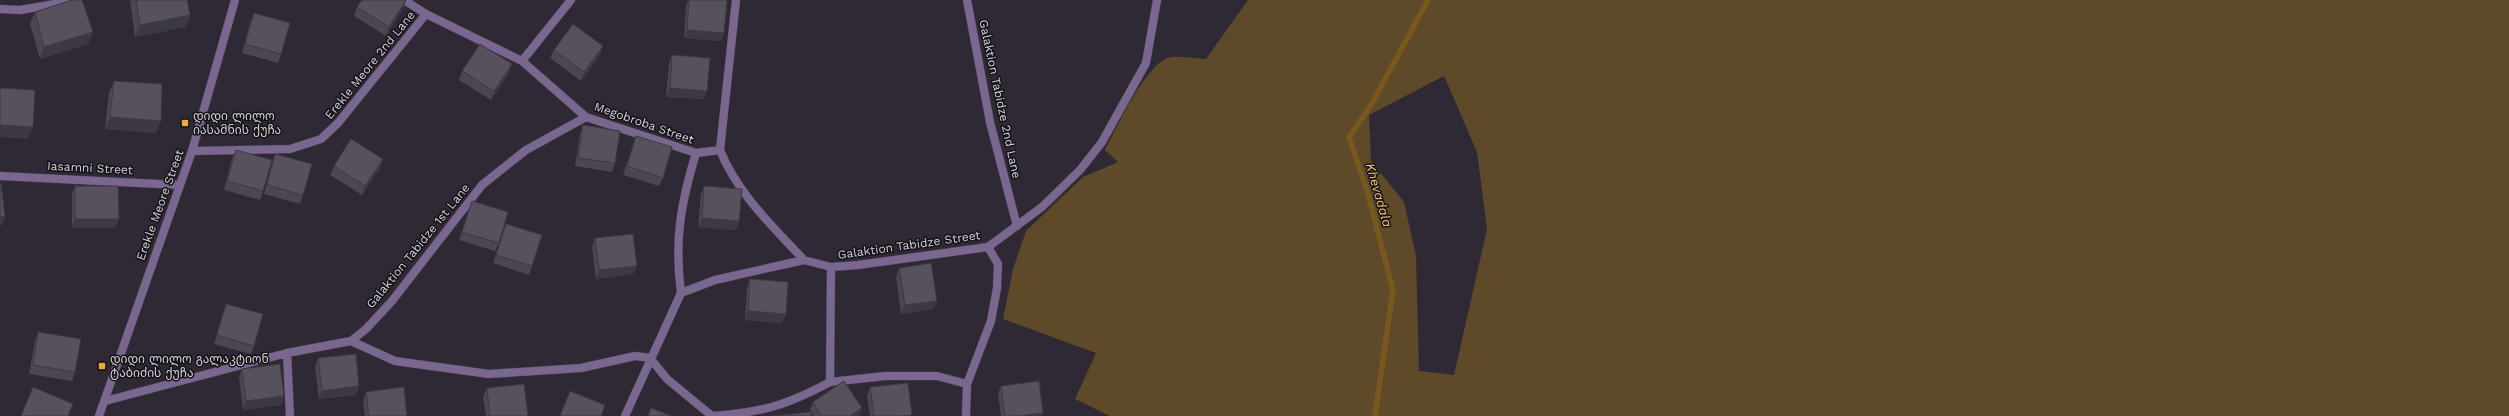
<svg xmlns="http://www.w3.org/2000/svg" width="2509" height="416" font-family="'Work Sans','Noto Sans Georgian',sans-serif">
<rect width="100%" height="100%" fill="#2e2934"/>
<path fill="#5e4a29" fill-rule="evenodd" d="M 1248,0 L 2509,0 L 2509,416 L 1110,416 L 1075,399 L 1096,353 L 1003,319 L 1013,269 L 1026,231 L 1083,177 L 1118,162 L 1105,150 C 1116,130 1148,58 1172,57 C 1183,56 1195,59 1206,59 ZM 1444,76 L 1477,152 L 1487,229 L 1454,375 L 1419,371 L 1416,256 L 1404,202 L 1371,161 L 1369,115 Z"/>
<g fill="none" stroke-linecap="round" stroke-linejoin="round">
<path stroke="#79581e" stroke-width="5.5" d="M 1375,416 L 1393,290 L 1368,194 L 1349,137 L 1371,105 L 1428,0"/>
<g stroke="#49444e" stroke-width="9">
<path id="minor" d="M 404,0 L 426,14 L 522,61 L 586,117 L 696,153 L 720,150
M 736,0 L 720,150 C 737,193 773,227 804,260
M 967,0 L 990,122 L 1017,226
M 0,9 L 20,10 L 78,0
M 522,61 L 571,0
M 192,151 L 290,149 L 321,139 L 338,123 L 426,14
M 0,176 L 179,185
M 681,293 C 674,240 681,203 696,153
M 351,341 L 366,329 L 392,301 L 482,185 L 526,150 L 586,117
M 287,353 L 290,416
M 650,358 L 667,379 L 712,416
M 830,382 L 885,376 L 937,376 L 967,384
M 105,401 L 287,353 L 351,341 L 395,361 L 489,374 L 581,368 L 635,356 L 650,358
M 625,416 L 681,293 L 715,280 L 804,260 L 831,267 L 858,265 L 988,247 L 1042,207 L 1080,170 L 1102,142 L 1146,63 L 1157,0
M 712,416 C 763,412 785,406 830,382 L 831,267
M 966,416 L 967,384 L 991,321 L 997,288 L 998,264 L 988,247"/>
</g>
<g stroke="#49444e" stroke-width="9">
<path id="tertiary" d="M 99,416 L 192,151 L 235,0"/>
</g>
<use href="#minor" stroke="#796790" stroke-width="8"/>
<use href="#tertiary" stroke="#796790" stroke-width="8"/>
</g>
<path fill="#4b4651" d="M 130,0 L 187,0 L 190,15 L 186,27 L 135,37 Z
M 406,0 L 403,9 L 386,36 L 354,16 L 357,7 Z
M 688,0 L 727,0 L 724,33 L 721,41 L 684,38 L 686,6 Z
M 35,12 L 88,44 L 40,59 L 30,24 Z
M 254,13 L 281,54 L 278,63 L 242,53 L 250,22 Z
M 554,50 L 600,55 L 581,81 L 550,58 Z
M 672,55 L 707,91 L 704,99 L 666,97 L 669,64 Z
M 512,64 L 509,73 L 491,100 L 459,80 L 462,71 Z
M 114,81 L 156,133 L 105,129 L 109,93 Z
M 583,125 L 615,163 L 612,172 L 575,166 L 580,134 Z
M 636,136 L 663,178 L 659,186 L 623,175 Z
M 236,150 L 263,191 L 260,200 L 224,190 L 232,158 Z
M 275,154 L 303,195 L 300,204 L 264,194 L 272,163 Z
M 383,159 L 380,168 L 362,195 L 330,175 L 334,166 Z
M 75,186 L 116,228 L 72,228 L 72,194 Z
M 704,186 L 739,221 L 736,230 L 698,227 L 701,194 Z
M 472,201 L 499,243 L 495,251 L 459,240 Z
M 506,224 L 532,266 L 529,275 L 493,263 Z
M 595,238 L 637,266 L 633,274 L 596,279 L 592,247 Z
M 899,268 L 933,309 L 901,314 L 896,277 Z
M 750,279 L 786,314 L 782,323 L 745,320 L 747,288 Z
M 226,304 L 254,346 L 251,354 L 214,344 L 223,313 Z
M 38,332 L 75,372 L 72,381 L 29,374 L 35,341 Z
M 318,358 L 359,386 L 356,395 L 319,399 L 315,367 Z
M 242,369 L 284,396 L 281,405 L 243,410 L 239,377 Z
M 1001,386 L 1043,413 L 1042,416 L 1001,416 L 998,394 Z
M 870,387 L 911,416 L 870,416 L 867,396 Z
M 487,388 L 528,416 L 486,416 L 483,397 Z
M 366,392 L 407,416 L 365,416 L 363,401 Z
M 813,402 L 859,416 L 813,416 L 810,410 Z"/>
<path fill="#3d3942" d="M 406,0 L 403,9 L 386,36 L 389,27 Z
M 190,15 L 186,27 L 135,37 L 140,25 Z
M 687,30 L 724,33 L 721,41 L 684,38 Z
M 93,32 L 88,44 L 40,59 L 44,47 Z
M 603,46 L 600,55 L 581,81 L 584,72 Z
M 512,64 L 509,73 L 491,100 L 494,91 Z
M 670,88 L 707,91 L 704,99 L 666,97 Z
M 110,117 L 161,121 L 156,133 L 105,129 Z
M 0,125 L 33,127 L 28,139 L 0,137 Z
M 383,159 L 380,168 L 362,195 L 365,186 Z
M 0,217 L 5,217 L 2,225 L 0,226 Z
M 702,218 L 739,221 L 736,230 L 698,227 Z
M 75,219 L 119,219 L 116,228 L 72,228 Z
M 637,266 L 633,274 L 596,279 L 599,270 Z
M 937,301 L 933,309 L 901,314 L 905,305 Z
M 748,311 L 786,314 L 782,323 L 745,320 Z
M 359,386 L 356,395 L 319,399 L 322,391 Z
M 284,396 L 281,405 L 243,410 L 246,401 Z
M 862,408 L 859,416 L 850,416 Z
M 1043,413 L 1042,416 L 1020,416 Z"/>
<path fill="#57515e" stroke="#3d3942" d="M 72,0 L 82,0 L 93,32 L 44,47 L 35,12 Z
M 136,0 L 187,0 L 190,15 L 140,25 Z
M 362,0 L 406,0 L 389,27 L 357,7 Z
M 689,0 L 727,0 L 724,33 L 687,30 Z
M 254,13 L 290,23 L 281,54 L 245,44 Z
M 573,24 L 603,46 L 584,72 L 554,50 Z
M 480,44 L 512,64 L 494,91 L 462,71 Z
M 672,55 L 710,58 L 707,91 L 670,88 Z
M 114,81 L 162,84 L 161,121 L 110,117 Z
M 0,88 L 35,90 L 33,127 L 0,125 Z
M 583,125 L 620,131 L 615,163 L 578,158 Z
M 636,136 L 672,147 L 663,178 L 627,166 Z
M 351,139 L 383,159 L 365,186 L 334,166 Z
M 236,150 L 272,160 L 263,191 L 227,181 Z
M 275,154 L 312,164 L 303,195 L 267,185 Z
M 0,183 L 1,183 L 5,217 L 0,217 Z
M 75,186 L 118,186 L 119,219 L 75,219 Z
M 704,186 L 742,189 L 739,221 L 702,218 Z
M 472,201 L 508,212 L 499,243 L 462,232 Z
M 506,224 L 542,235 L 532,266 L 496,255 Z
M 633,234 L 637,266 L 599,270 L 595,238 Z
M 931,263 L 937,301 L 905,305 L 899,268 Z
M 750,279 L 788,282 L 786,314 L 748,311 Z
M 226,304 L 263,314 L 254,346 L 217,335 Z
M 38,332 L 81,339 L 75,372 L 33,365 Z
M 356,354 L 359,386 L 322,391 L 318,358 Z
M 280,364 L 284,396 L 246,401 L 242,369 Z
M 844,381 L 862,408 L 850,416 L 822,416 L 813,402 Z
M 1039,381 L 1043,413 L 1020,416 L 1005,416 L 1001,386 Z
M 908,383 L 912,415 L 901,416 L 874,416 L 870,387 Z
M 524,384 L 528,416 L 490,416 L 487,388 Z
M 33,387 L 73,404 L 68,416 L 21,416 Z
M 404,387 L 407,416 L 369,416 L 366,392 Z
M 570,391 L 605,405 L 601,416 L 560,416 Z
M 651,408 L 672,416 L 648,416 Z
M 811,412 L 811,416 L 774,416 Z"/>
<g fill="#e9ab38" stroke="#151318" stroke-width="1.5">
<rect x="181" y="119" width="8" height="8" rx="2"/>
<rect x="98" y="362" width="8" height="8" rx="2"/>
</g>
<g text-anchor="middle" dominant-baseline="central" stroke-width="3" stroke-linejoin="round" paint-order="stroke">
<g font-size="12" fill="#d4d0d8" stroke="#151318">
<text transform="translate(370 65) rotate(-51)">Erekle Meore 2nd Lane</text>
<text transform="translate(1000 99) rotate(78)">Galaktion Tabidze 2nd Lane</text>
<text transform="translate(644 123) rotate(19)">Megobroba Street</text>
<text transform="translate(90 168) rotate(3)">Iasamni Street</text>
<text transform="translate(160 205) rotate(-70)">Erekle Meore Street</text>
<text transform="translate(909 245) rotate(-8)">Galaktion Tabidze Street</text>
<text transform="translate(418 246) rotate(-51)">Galaktion Tabidze 1st Lane</text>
</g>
<g font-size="12" fill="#d4d0d8" stroke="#151318" text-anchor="start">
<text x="193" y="116">დიდი ლილო<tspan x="193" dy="14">იასამნის ქუჩა</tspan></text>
<text x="110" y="359">დიდი ლილო გალაკტიონ<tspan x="110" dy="14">ტაბიძის ქუჩა</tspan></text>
</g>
<g font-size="13" font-style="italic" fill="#f9c775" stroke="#151318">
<text transform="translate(1379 195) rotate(74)">Khevadala</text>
</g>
</g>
</svg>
